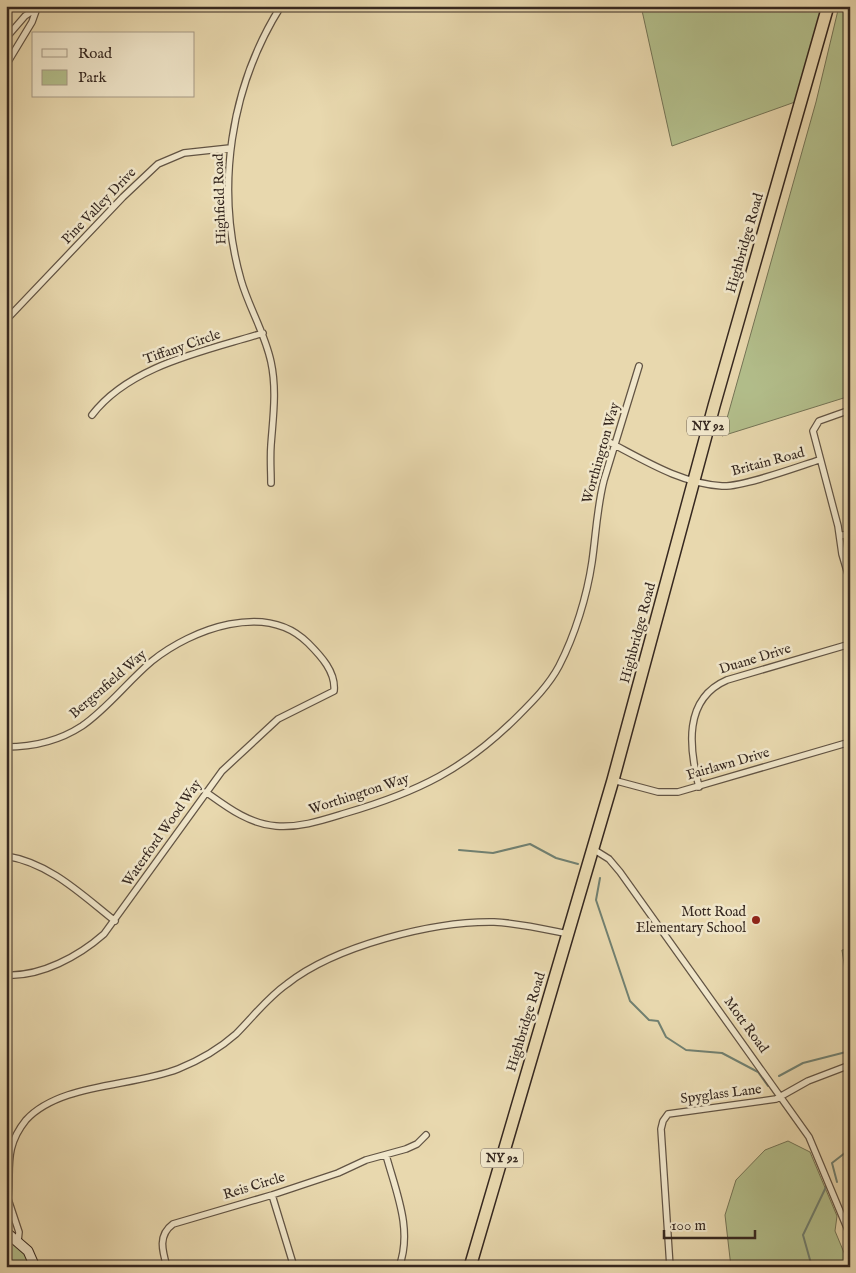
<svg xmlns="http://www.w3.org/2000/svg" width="856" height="1273" font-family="'IM FELL English',serif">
<rect width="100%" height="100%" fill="#e8d8ae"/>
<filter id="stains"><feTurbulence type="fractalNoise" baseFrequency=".004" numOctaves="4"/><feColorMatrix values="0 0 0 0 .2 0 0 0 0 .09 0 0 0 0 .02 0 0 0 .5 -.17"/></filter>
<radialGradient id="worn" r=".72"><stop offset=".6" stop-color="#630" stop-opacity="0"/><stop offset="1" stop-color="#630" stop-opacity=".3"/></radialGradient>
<path fill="#b3bf8c" stroke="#747456" d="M 641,6 L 822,6 L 795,102 L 672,146 Z
M 839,6 L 850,6 L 850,396 L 722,436 L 816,102 Z
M 850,936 L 850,970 L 845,970 L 842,950 L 848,949 L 846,937 Z
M 788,1141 L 810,1152 L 837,1216 L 835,1231 L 850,1267 L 731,1267 L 725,1215 L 736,1180 L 765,1150 Z
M 6,1236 L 25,1253 L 32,1267 L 6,1267 Z"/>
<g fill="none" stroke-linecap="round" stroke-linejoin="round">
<path stroke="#718071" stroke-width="2" d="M 459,850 L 493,853 L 530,844 L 556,858 L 578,864
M 600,878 L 596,900 L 630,1001 L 649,1020 L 658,1021 L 666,1037 L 686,1050 L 722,1053 L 758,1072 L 768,1086
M 779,1076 L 803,1063 L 850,1051
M 837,1182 L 832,1163 L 850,1149
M 812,1267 L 803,1235 L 826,1187"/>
<g stroke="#625444" stroke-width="8">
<path id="street" d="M 6,38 L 25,16 L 37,8
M 6,65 L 32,22 L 37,8
M 6,320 L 123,197 L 158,164 L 184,153 L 230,148
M 850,410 L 819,421 L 813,431 L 838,526 L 842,554 L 850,581
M 92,415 C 130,365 206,351 263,333
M 607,441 C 644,460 679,483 722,486 C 743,487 797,467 819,460
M 271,483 C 271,471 270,458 271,445 C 273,417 277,390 271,362 C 265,333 249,308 241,280 C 215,189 230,87 281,6
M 840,536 L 850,533
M 6,747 C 34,747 59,741 82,726 C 108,708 128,681 152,661 C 192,629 266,601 308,643 C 321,656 336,672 334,691 L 278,719 L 222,771 L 104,934 C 79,956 41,977 6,975
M 613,780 L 658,792 L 678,792 L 850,742
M 699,787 C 689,748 683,699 727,680 L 850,644
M 206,792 C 227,807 249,824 276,826 C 300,828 323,820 346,813 C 418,792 465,769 518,716 C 533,701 549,685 559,666 C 575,635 587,596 592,562 C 596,534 597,507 604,480 L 639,366
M 593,849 L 609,859 L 620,872 L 809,1137 L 850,1235
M 6,856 C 50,863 82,895 115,921
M 386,1155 C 396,1192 413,1230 399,1267
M 272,1195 L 294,1267
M 8,1199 L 19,1232 L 18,1241
M 6,1210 C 14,1175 0,1152 26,1120 C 60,1083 132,1087 178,1069 C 198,1061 219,1049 236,1034 C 253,1017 267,998 287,984 C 335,946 433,921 494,922 C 519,923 544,929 568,934
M 167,1267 C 162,1250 158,1235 173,1224 L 272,1195 L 338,1173 L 366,1160 L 406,1149 L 417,1144 L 426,1135
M 670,1267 L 661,1129 L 663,1121 L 668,1114 L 776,1099 L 808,1081 L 850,1065"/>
</g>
<g stroke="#362820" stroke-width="11">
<path id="secondary" d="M 6,1232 L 28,1251 L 35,1267"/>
</g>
<g stroke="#362820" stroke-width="14">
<path id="highway" d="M 470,1267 L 613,780 L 714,406 L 828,6"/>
</g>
<use href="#street" stroke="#f0e6ca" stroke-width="5.5"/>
<use href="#secondary" stroke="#f0e6ca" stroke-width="9"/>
<use href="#highway" stroke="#e8d8ae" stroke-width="11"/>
</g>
<circle fill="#8f2418" stroke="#f0e6ca" stroke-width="2" cx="756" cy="920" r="5"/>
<g text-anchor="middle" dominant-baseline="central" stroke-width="5" stroke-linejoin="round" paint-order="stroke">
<g fill="#f0e6ca" stroke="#6e6153" stroke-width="1">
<rect x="687" y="416.5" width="42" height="19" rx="4"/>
<rect x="481" y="1148.5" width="42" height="19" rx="4"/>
</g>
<g font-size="12" font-weight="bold" fill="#362820">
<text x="708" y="426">NY 92</text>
<text x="502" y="1158">NY 92</text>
</g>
<g font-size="14" fill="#362820" stroke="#f0e6ca">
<text transform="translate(220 199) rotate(-92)">Highfield Road</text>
<text transform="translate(99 206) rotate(-46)">Pine Valley Drive</text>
<text transform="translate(745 243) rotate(-74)">Highbridge Road</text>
<text transform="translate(182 347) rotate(-19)">Tiffany Circle</text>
<text transform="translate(601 453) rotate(-74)">Worthington Way</text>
<text transform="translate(768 462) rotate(-15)">Britain Road</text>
<text transform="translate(638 633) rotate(-75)">Highbridge Road</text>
<text transform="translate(755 659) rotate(-17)">Duane Drive</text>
<text transform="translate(108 684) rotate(-41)">Bergenfield Way</text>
<text transform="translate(728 764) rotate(-16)">Fairlawn Drive</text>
<text transform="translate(359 794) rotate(-18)">Worthington Way</text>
<text transform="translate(162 833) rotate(-55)">Waterford Wood Way</text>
<text transform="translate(526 1022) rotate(-73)">Highbridge Road</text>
<text transform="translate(746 1025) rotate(54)">Mott Road</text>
<text transform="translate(721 1094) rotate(-7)">Spyglass Lane</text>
<text transform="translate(254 1186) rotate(-17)">Reis Circle</text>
</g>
<g font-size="14" fill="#362820" stroke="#f0e6ca" text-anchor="end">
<text x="746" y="912">Mott Road<tspan x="746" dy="16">Elementary School</tspan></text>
</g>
</g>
<rect width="856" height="1273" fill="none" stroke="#e8d8ae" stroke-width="25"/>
<rect x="8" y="8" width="841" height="1258" fill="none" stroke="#362820" stroke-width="2.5"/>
<rect x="12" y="12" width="831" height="1248" fill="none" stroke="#362820"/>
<rect x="32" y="32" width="162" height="65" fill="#f0e6ca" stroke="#a69a86"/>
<rect x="42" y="49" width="25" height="8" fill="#f0e6ca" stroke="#a69a86"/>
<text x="78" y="58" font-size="15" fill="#362820">Road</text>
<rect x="42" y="70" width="25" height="15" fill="#b3bf8c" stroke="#a69a86"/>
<text x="78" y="82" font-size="15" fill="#362820">Park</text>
<path d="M664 1230v8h91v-8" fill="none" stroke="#362820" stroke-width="2.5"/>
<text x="671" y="1230" font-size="15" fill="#362820" stroke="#f0e6ca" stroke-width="4" paint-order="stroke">100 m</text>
<rect width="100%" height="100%" filter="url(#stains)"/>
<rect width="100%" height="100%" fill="url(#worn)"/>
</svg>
